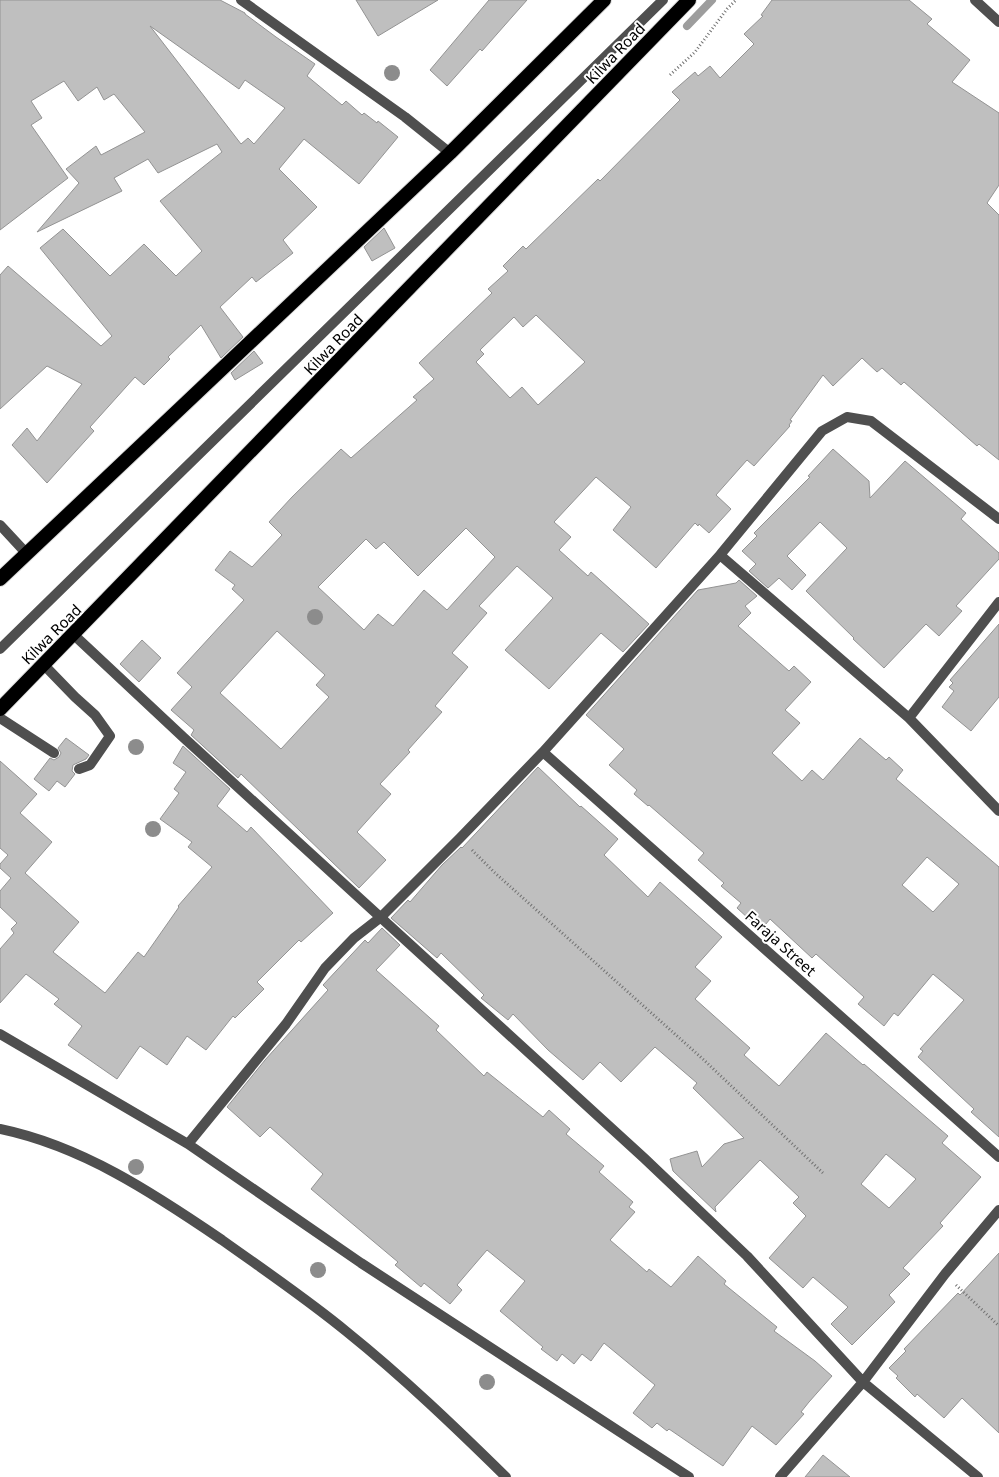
<svg xmlns="http://www.w3.org/2000/svg" width="999" height="1477" font-family="'Noto Sans',sans-serif">
<rect width="100%" height="100%" fill="#fff"/>
<g fill="none" stroke-linecap="round" stroke-linejoin="round">
<path stroke="#9d9d9d" stroke-width="8" d="M 687,26 L 712,0"/>
</g>
<path fill="#bfbfbf" stroke="#939393" fill-rule="evenodd" d="M 0,0 L 220,0 L 245,13 L 245,14 L 276,37 L 315,64 L 307,76 L 342,105 L 346,101 L 362,115 L 364,113 L 377,123 L 378,121 L 398,137 L 359,184 L 304,139 L 279,169 L 317,207 L 283,240 L 293,253 L 256,282 L 252,277 L 220,307 L 243,337 L 221,358 L 201,325 L 168,357 L 170,359 L 144,385 L 135,377 L 90,427 L 94,431 L 47,483 L 12,445 L 27,428 L 37,441 L 82,384 L 47,366 L 0,409 L 0,275 L 8,266 L 101,346 L 112,336 L 40,248 L 63,229 L 110,276 L 144,244 L 176,276 L 202,251 L 160,201 L 222,152 L 217,144 L 158,173 L 148,159 L 114,178 L 122,191 L 37,232 L 79,183 L 66,169 L 96,146 L 101,155 L 145,132 L 114,94 L 104,100 L 97,87 L 78,101 L 64,81 L 31,101 L 42,118 L 31,125 L 68,178 L 0,230 ZM 150,26 L 239,89 L 245,80 L 285,108 L 254,144 L 248,138 L 241,144 Z
M 356,0 L 438,0 L 378,36 Z
M 489,0 L 527,0 L 482,51 L 480,49 L 447,86 L 430,70 Z
M 772,0 L 909,0 L 932,19 L 927,24 L 970,60 L 952,82 L 999,113 L 999,185 L 987,203 L 999,215 L 999,460 L 979,444 L 977,446 L 904,382 L 901,385 L 882,368 L 877,372 L 862,358 L 833,386 L 823,375 L 790,420 L 792,421 L 789,425 L 790,426 L 754,466 L 747,460 L 716,495 L 731,509 L 709,533 L 699,524 L 698,526 L 695,523 L 656,568 L 613,530 L 631,507 L 596,477 L 554,522 L 571,537 L 559,550 L 588,576 L 591,572 L 649,624 L 623,652 L 601,633 L 549,689 L 505,650 L 553,598 L 517,566 L 479,606 L 487,613 L 452,653 L 468,667 L 435,706 L 442,712 L 408,750 L 410,752 L 380,784 L 391,794 L 357,832 L 386,860 L 359,888 L 241,774 L 238,778 L 191,735 L 194,730 L 171,710 L 192,687 L 177,673 L 244,600 L 232,589 L 235,585 L 215,570 L 230,551 L 252,567 L 282,535 L 269,522 L 292,497 L 341,449 L 351,458 L 417,400 L 413,397 L 434,379 L 419,363 L 492,293 L 488,289 L 508,271 L 503,266 L 523,246 L 526,249 L 598,179 L 600,181 L 680,100 L 672,92 L 695,72 L 698,76 L 710,66 L 720,78 L 754,44 L 744,34 L 763,16 L 761,15 ZM 536,315 L 585,362 L 538,405 L 522,387 L 510,398 L 476,362 L 484,354 L 480,350 L 514,317 L 523,327 ZM 466,528 L 495,557 L 447,610 L 424,590 L 393,626 L 378,614 L 364,630 L 318,587 L 366,539 L 376,549 L 384,542 L 418,576 ZM 277,631 L 325,675 L 316,685 L 329,697 L 281,749 L 220,693 Z
M 384,228 L 395,248 L 372,261 L 364,247 Z
M 254,351 L 263,363 L 235,380 L 231,373 Z
M 833,449 L 869,481 L 870,498 L 905,461 L 966,513 L 961,519 L 999,553 L 999,559 L 956,606 L 962,611 L 939,636 L 926,624 L 884,668 L 853,639 L 854,638 L 806,591 L 847,548 L 820,522 L 787,556 L 806,575 L 792,590 L 779,578 L 768,588 L 749,571 L 756,564 L 742,551 L 757,536 L 754,533 L 810,477 L 808,476 Z
M 739,580 L 757,596 L 745,606 L 751,613 L 738,626 L 789,671 L 794,666 L 811,682 L 785,710 L 800,723 L 772,753 L 802,781 L 812,770 L 823,780 L 860,738 L 886,760 L 889,757 L 903,770 L 896,779 L 999,867 L 999,1137 L 971,1112 L 974,1109 L 918,1057 L 923,1051 L 920,1049 L 964,1000 L 933,974 L 898,1016 L 894,1013 L 884,1026 L 858,1004 L 864,997 L 816,954 L 812,958 L 770,919 L 761,930 L 737,908 L 741,903 L 721,886 L 724,883 L 698,860 L 704,853 L 649,805 L 648,806 L 634,794 L 637,790 L 609,765 L 624,749 L 586,715 L 698,590 L 736,583 ZM 927,857 L 959,884 L 933,912 L 902,885 Z
M 999,624 L 999,697 L 971,731 L 942,707 L 954,691 L 949,687 L 953,683 L 950,680 Z
M 142,640 L 161,658 L 139,682 L 120,664 Z
M 66,738 L 89,755 L 86,759 L 73,765 L 72,771 L 75,774 L 65,787 L 57,781 L 49,791 L 34,779 L 50,758 L 54,760 L 59,757 L 61,753 L 58,748 Z
M 183,746 L 230,789 L 217,806 L 247,832 L 251,827 L 333,913 L 301,942 L 299,940 L 257,982 L 264,989 L 235,1018 L 233,1016 L 206,1050 L 187,1036 L 167,1065 L 140,1046 L 117,1079 L 68,1045 L 82,1026 L 54,1004 L 59,999 L 26,974 L 0,1003 L 0,949 L 14,933 L 11,929 L 17,923 L 0,907 L 0,891 L 11,878 L 0,868 L 0,864 L 8,855 L 0,848 L 0,761 L 37,794 L 20,813 L 52,842 L 25,873 L 79,922 L 53,952 L 105,993 L 138,952 L 144,957 L 179,907 L 178,906 L 212,867 L 188,847 L 192,842 L 160,819 L 179,793 L 174,789 L 186,772 L 173,763 Z
M 538,767 L 580,807 L 581,806 L 618,839 L 604,855 L 648,897 L 660,882 L 722,937 L 695,967 L 711,981 L 695,999 L 750,1048 L 744,1055 L 779,1086 L 826,1033 L 863,1065 L 864,1064 L 948,1136 L 942,1143 L 981,1177 L 940,1223 L 943,1226 L 903,1268 L 910,1274 L 889,1295 L 895,1302 L 852,1345 L 831,1324 L 848,1307 L 813,1277 L 803,1288 L 769,1258 L 806,1216 L 793,1203 L 799,1197 L 760,1160 L 715,1207 L 716,1212 L 673,1171 L 670,1159 L 697,1151 L 702,1167 L 724,1144 L 744,1138 L 693,1088 L 697,1083 L 655,1047 L 621,1082 L 600,1062 L 583,1080 L 548,1050 L 513,1014 L 508,1020 L 481,998 L 484,995 L 441,953 L 437,958 L 391,918 L 408,900 L 410,902 L 442,865 L 461,847 L 462,848 ZM 886,1154 L 916,1179 L 889,1208 L 861,1184 Z
M 382,928 L 400,945 L 376,970 L 439,1026 L 436,1030 L 484,1076 L 487,1072 L 543,1117 L 549,1110 L 570,1129 L 566,1134 L 604,1166 L 599,1172 L 633,1202 L 629,1207 L 635,1212 L 610,1240 L 647,1272 L 649,1269 L 671,1287 L 698,1256 L 726,1281 L 724,1284 L 777,1327 L 774,1331 L 815,1361 L 832,1376 L 809,1402 L 801,1412 L 804,1414 L 776,1445 L 752,1426 L 723,1466 L 669,1429 L 667,1431 L 657,1423 L 652,1428 L 633,1413 L 655,1385 L 604,1343 L 591,1361 L 582,1354 L 574,1364 L 562,1354 L 557,1361 L 541,1349 L 543,1347 L 500,1311 L 525,1281 L 487,1250 L 457,1285 L 462,1290 L 450,1304 L 424,1283 L 421,1287 L 395,1265 L 398,1262 L 311,1189 L 323,1174 L 270,1127 L 260,1137 L 227,1107 L 265,1060 L 328,990 L 323,985 L 365,940 L 368,943 Z
M 999,1253 L 999,1433 L 962,1398 L 944,1418 L 917,1394 L 915,1397 L 896,1378 L 898,1376 L 889,1368 L 906,1351 L 904,1349 L 958,1293 L 960,1295 Z
M 823,1455 L 850,1477 L 805,1477 Z"/>
<g fill="none" stroke-linecap="round" stroke-linejoin="round">
<g stroke="#dbdbdb" stroke-width="16">
<path id="trunk" d="M 0,579 L 450,153 L 604,0
M 0,709 L 689,0"/>
</g>
<path stroke="#717171" stroke-width="3" stroke-dasharray="1 2.5" stroke-linecap="butt" d="M 670,75 L 695,52 L 727,9 L 736,0
M 472,850 L 494,872 L 705,1061 L 823,1173
M 956,1285 L 999,1326"/>
<path stroke="#4f4f4f" stroke-width="10" d="M 0,525 L 27,554
M 0,649 L 663,0
M 44,665 L 75,697 L 95,715 L 110,736 L 90,765 L 79,769
M 0,718 L 54,753
M 0,1129 C 82,1146 153,1193 222,1240 C 264,1270 307,1299 347,1332 C 403,1377 455,1427 506,1477"/>
<path stroke="#4f4f4f" stroke-width="10" d="M 241,0 L 405,117 L 450,153
M 720,555 L 909,718 L 999,811
M 74,635 L 183,737 L 644,1158 L 747,1256 L 863,1382 L 978,1477
M 909,718 L 999,602
M 543,752 L 999,1157
M 0,1034 L 188,1144 L 361,1263 L 689,1477
M 188,1144 L 286,1024 L 325,968 L 354,938 L 381,917 L 460,838 L 543,752 L 720,555 L 822,431 L 847,417 L 871,421 L 999,519
M 780,1477 L 863,1382 L 945,1274 L 999,1210"/>
<path stroke="#4f4f4f" stroke-width="10" d="M 975,0 L 999,22"/>
<use href="#trunk" stroke="#000" stroke-width="14"/>
</g>
<g fill="#8c8c8c">
<circle cx="392" cy="73" r="8"/>
<circle cx="315" cy="617" r="8"/>
<circle cx="136" cy="747" r="8"/>
<circle cx="153" cy="829" r="8"/>
<circle cx="136" cy="1167" r="8"/>
<circle cx="318" cy="1270" r="8"/>
<circle cx="487" cy="1382" r="8"/>
</g>
<g text-anchor="middle" dominant-baseline="central" stroke-width="4" stroke-linejoin="round" paint-order="stroke">
<g font-size="15" fill="#000" stroke="#fff">
<text transform="translate(615 53) rotate(-46)">Kilwa Road</text>
<text transform="translate(333 344) rotate(-46)">Kilwa Road</text>
<text transform="translate(51 634) rotate(-45)">Kilwa Road</text>
<text transform="translate(781 943) rotate(42)">Faraja Street</text>
</g>
</g>
</svg>
